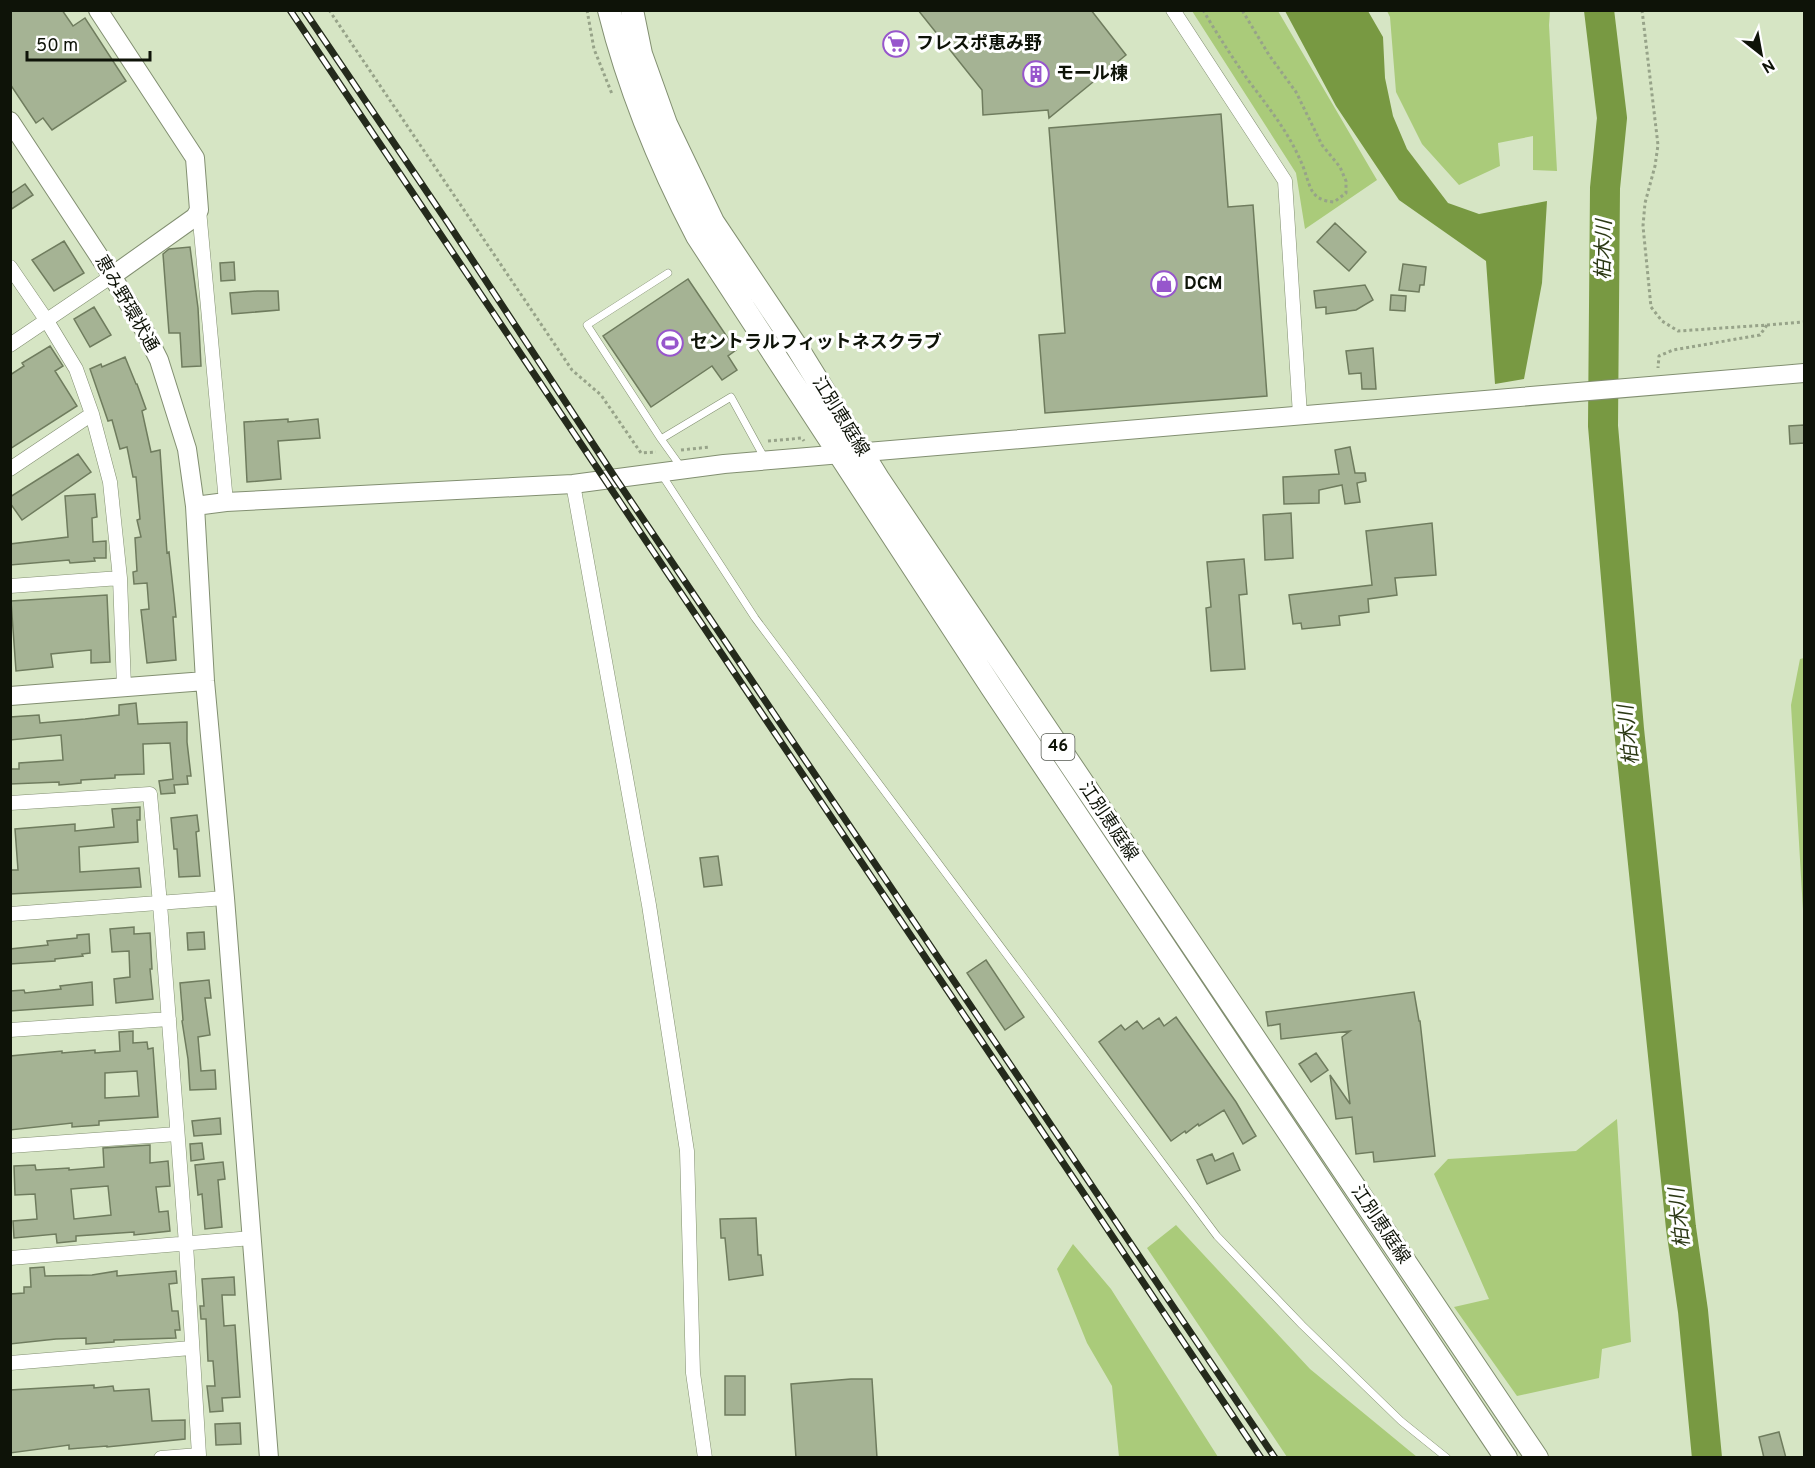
<svg xmlns="http://www.w3.org/2000/svg" width="1815" height="1468" font-family="Overpass,'Noto Sans JP',sans-serif">
<rect width="100%" height="100%" fill="#d6e5c4"/>
<path fill="#aacb7a" d="M 1192,11 L 1278,11 L 1377,180 L 1305,229 L 1296,173 Z
M 1387,11 L 1550,11 L 1549,25 L 1557,171 L 1533,170 L 1533,136 L 1498,143 L 1500,166 L 1459,185 L 1422,144 L 1396,92 L 1390,17 Z
M 1804,658 L 1804,928 L 1791,705 L 1800,659 Z
M 1617,1119 L 1631,1342 L 1602,1349 L 1599,1378 L 1517,1396 L 1454,1307 L 1489,1299 L 1434,1174 L 1448,1159 L 1576,1151 Z
M 1176,1225 L 1310,1369 L 1417,1457 L 1287,1457 L 1147,1248 Z
M 1073,1244 L 1111,1289 L 1218,1457 L 1119,1457 L 1112,1386 L 1087,1343 L 1057,1269 Z"/>
<path fill="#789942" d="M 1285,11 L 1368,11 L 1383,37 L 1385,78 L 1393,116 L 1407,149 L 1448,203 L 1479,214 L 1547,201 L 1542,283 L 1524,379 L 1495,384 L 1486,261 L 1399,200 L 1336,106 Z"/>
<g fill="none" stroke-linecap="round" stroke-linejoin="round">
<path stroke="#789942" stroke-width="30" d="M 1599,10 L 1612,118 L 1605,188 L 1603,426 L 1629,729 L 1681,1228 L 1693,1311 L 1707,1458"/>
</g>
<path fill="#a5b394" stroke="#6f7c5e" stroke-width="1.5" fill-rule="evenodd" d="M 10,10 L 62,10 L 73,26 L 85,18 L 126,81 L 52,130 L 43,118 L 36,123 L 10,84 Z
M 918,10 L 1091,10 L 1126,55 L 1049,118 L 1048,110 L 983,115 L 982,90 Z
M 1221,114 L 1228,207 L 1253,205 L 1267,396 L 1045,413 L 1039,335 L 1065,333 L 1049,128 Z
M 25,184 L 33,195 L 10,210 L 10,194 Z
M 1335,223 L 1366,252 L 1349,271 L 1317,242 Z
M 64,241 L 84,273 L 54,291 L 32,260 Z
M 190,247 L 198,308 L 201,366 L 182,367 L 180,333 L 169,333 L 163,254 L 169,249 Z
M 234,262 L 235,280 L 221,281 L 220,263 Z
M 1403,264 L 1426,267 L 1424,285 L 1420,285 L 1419,292 L 1399,290 Z
M 688,279 L 736,350 L 728,356 L 737,370 L 722,380 L 712,366 L 651,407 L 603,336 Z
M 1365,285 L 1373,300 L 1356,310 L 1326,314 L 1326,307 L 1316,308 L 1314,291 Z
M 257,291 L 278,291 L 279,310 L 232,314 L 230,293 Z
M 1391,295 L 1406,296 L 1405,311 L 1390,310 Z
M 94,307 L 111,335 L 90,347 L 74,319 Z
M 50,346 L 63,366 L 55,371 L 77,406 L 10,449 L 10,375 L 24,366 L 22,363 Z
M 1373,348 L 1376,389 L 1362,389 L 1361,373 L 1349,374 L 1346,351 Z
M 125,357 L 136,384 L 137,384 L 146,409 L 142,411 L 151,452 L 160,450 L 167,553 L 169,552 L 174,597 L 176,617 L 173,617 L 176,660 L 147,663 L 141,610 L 149,609 L 147,583 L 134,584 L 133,572 L 137,571 L 135,538 L 141,537 L 137,520 L 140,519 L 136,477 L 133,477 L 127,447 L 120,449 L 112,420 L 108,421 L 90,369 L 101,364 L 102,367 Z
M 288,419 L 288,422 L 318,419 L 320,438 L 278,441 L 281,479 L 247,482 L 244,422 Z
M 1804,425 L 1804,443 L 1790,444 L 1789,426 Z
M 1350,447 L 1355,473 L 1365,473 L 1366,481 L 1357,483 L 1360,502 L 1345,504 L 1342,485 L 1319,490 L 1319,503 L 1284,504 L 1283,477 L 1339,474 L 1335,450 Z
M 78,454 L 91,472 L 22,520 L 10,503 L 10,497 Z
M 95,494 L 97,517 L 92,518 L 93,542 L 106,541 L 106,558 L 94,558 L 95,561 L 70,563 L 69,560 L 10,565 L 10,544 L 68,537 L 65,496 Z
M 1291,513 L 1293,558 L 1265,560 L 1263,515 Z
M 1432,523 L 1436,575 L 1395,578 L 1397,595 L 1368,599 L 1369,612 L 1339,616 L 1340,625 L 1302,629 L 1301,623 L 1293,624 L 1289,595 L 1372,585 L 1366,531 Z
M 1244,559 L 1247,594 L 1239,595 L 1245,669 L 1211,671 L 1206,608 L 1211,607 L 1207,562 Z
M 107,595 L 110,662 L 91,663 L 91,650 L 51,654 L 53,667 L 16,671 L 11,601 Z
M 136,703 L 138,724 L 187,722 L 187,742 L 191,776 L 187,776 L 188,784 L 174,785 L 175,793 L 161,794 L 159,781 L 173,779 L 170,743 L 143,744 L 144,774 L 115,775 L 115,778 L 81,780 L 81,783 L 59,785 L 59,782 L 10,784 L 10,769 L 19,769 L 19,763 L 63,760 L 61,735 L 10,740 L 10,717 L 39,715 L 40,723 L 85,719 L 119,715 L 119,705 Z
M 140,807 L 140,820 L 137,820 L 138,842 L 79,847 L 80,872 L 139,868 L 141,887 L 10,894 L 10,870 L 18,870 L 15,829 L 75,824 L 75,831 L 114,827 L 112,809 Z
M 197,815 L 199,831 L 196,832 L 200,876 L 179,877 L 177,849 L 174,849 L 171,818 Z
M 718,856 L 722,885 L 704,887 L 700,858 Z
M 134,927 L 134,934 L 150,933 L 152,969 L 150,969 L 153,999 L 116,1003 L 114,979 L 130,977 L 129,951 L 112,952 L 110,929 Z
M 204,932 L 205,949 L 188,950 L 187,933 Z
M 89,934 L 90,953 L 82,954 L 83,956 L 55,959 L 55,961 L 10,964 L 10,949 L 48,945 L 47,941 L 77,938 L 77,935 Z
M 986,960 L 1024,1017 L 1005,1030 L 967,973 Z
M 209,980 L 211,998 L 205,998 L 210,1035 L 198,1037 L 201,1071 L 215,1070 L 216,1089 L 190,1090 L 188,1059 L 182,1021 L 183,1020 L 180,983 Z
M 92,982 L 93,1005 L 10,1011 L 10,991 L 24,990 L 25,993 L 61,989 L 60,986 Z
M 1414,992 L 1419,1021 L 1420,1021 L 1435,1156 L 1374,1162 L 1373,1152 L 1356,1154 L 1352,1117 L 1336,1119 L 1330,1075 L 1350,1104 L 1342,1037 L 1350,1031 L 1281,1039 L 1280,1024 L 1268,1026 L 1266,1012 Z
M 1176,1017 L 1236,1102 L 1256,1136 L 1243,1144 L 1224,1110 L 1199,1126 L 1198,1124 L 1186,1133 L 1185,1131 L 1171,1141 L 1099,1042 L 1121,1025 L 1125,1030 L 1137,1021 L 1143,1029 L 1159,1018 L 1164,1026 Z
M 133,1031 L 133,1043 L 147,1042 L 148,1049 L 153,1048 L 158,1117 L 99,1121 L 99,1125 L 72,1127 L 72,1123 L 10,1130 L 10,1056 L 62,1051 L 62,1053 L 95,1050 L 95,1053 L 120,1051 L 119,1032 ZM 137,1071 L 139,1096 L 105,1098 L 105,1073 Z
M 1316,1053 L 1328,1070 L 1311,1082 L 1299,1064 Z
M 220,1118 L 221,1134 L 194,1136 L 192,1121 Z
M 202,1143 L 204,1159 L 191,1161 L 190,1144 Z
M 150,1145 L 150,1163 L 168,1161 L 170,1186 L 156,1187 L 159,1212 L 168,1211 L 170,1231 L 134,1235 L 134,1232 L 76,1236 L 76,1241 L 57,1243 L 56,1234 L 14,1238 L 13,1221 L 37,1219 L 35,1194 L 15,1195 L 14,1166 L 35,1165 L 36,1170 L 69,1168 L 69,1170 L 104,1167 L 103,1148 ZM 108,1186 L 111,1215 L 74,1219 L 71,1189 Z
M 1233,1153 L 1240,1170 L 1207,1184 L 1197,1160 L 1212,1154 L 1215,1161 Z
M 223,1162 L 225,1179 L 218,1180 L 222,1227 L 205,1229 L 202,1194 L 198,1195 L 195,1165 Z
M 756,1218 L 758,1255 L 761,1255 L 763,1275 L 729,1280 L 725,1238 L 721,1238 L 720,1219 Z
M 44,1267 L 45,1276 L 92,1275 L 117,1271 L 117,1276 L 176,1271 L 177,1283 L 169,1284 L 172,1311 L 178,1311 L 180,1330 L 175,1330 L 176,1338 L 114,1340 L 114,1342 L 86,1344 L 86,1338 L 56,1339 L 10,1344 L 10,1294 L 24,1293 L 24,1287 L 31,1287 L 30,1268 Z
M 234,1277 L 235,1295 L 222,1295 L 224,1326 L 235,1325 L 240,1397 L 222,1398 L 223,1411 L 210,1412 L 207,1386 L 215,1386 L 213,1361 L 208,1361 L 206,1319 L 201,1319 L 200,1306 L 204,1306 L 202,1279 Z
M 725,1376 L 745,1376 L 745,1415 L 725,1415 Z
M 851,1379 L 872,1379 L 877,1458 L 796,1458 L 791,1384 Z
M 94,1385 L 94,1388 L 113,1386 L 114,1391 L 149,1389 L 152,1421 L 185,1420 L 185,1439 L 107,1447 L 107,1446 L 69,1449 L 69,1445 L 10,1453 L 10,1390 Z
M 240,1423 L 241,1444 L 216,1445 L 215,1424 Z
M 1779,1432 L 1786,1458 L 1764,1458 L 1759,1437 Z"/>
<g fill="none" stroke-linecap="round" stroke-linejoin="round">
<g stroke="#828f71" stroke-width="8">
<path id="service" d="M 661,439 L 587,325 L 668,273
M 681,467 L 661,439 L 731,397 L 765,459
M 662,475 L 755,618 L 1217,1236 L 1302,1325 L 1401,1421 L 1447,1458"/>
</g>
<g stroke="#828f71" stroke-width="15">
<path id="minor" d="M 1173,10 L 1285,181 L 1300,415
M 199,210 L 226,502
M 10,267 L 47,321 L 76,369 L 92,414 L 110,482 L 120,578 L 124,687
M 10,345 L 112,276
M 10,469 L 92,414
M 573,484 L 649,905 L 687,1151 L 693,1373 L 705,1458
M 10,586 L 120,578
M 10,803 L 150,794 L 160,904 L 186,1244 L 199,1455 L 161,1458
M 10,914 L 225,898
M 10,1030 L 169,1019
M 10,1146 L 177,1134
M 10,1258 L 252,1238
M 10,1363 L 191,1348"/>
</g>
<g stroke="#828f71" stroke-width="20">
<path id="tertiary" d="M 98,10 L 195,158 L 199,210 L 195,217 L 112,276
M 10,121 L 112,276 L 141,324 L 159,360 L 187,449 L 195,506 L 205,681 L 225,898 L 269,1458
M 195,506 L 226,502 L 573,484 L 724,464 L 1804,373
M 10,696 L 205,681"/>
</g>
<g stroke="#828f71" stroke-width="24">
<path id="primary" d="M 609,10 C 629,90 659,163 697,236 L 992,688 L 1506,1458
M 632,10 L 641,54 L 666,124 L 713,222 L 798,349 L 879,480 L 1537,1458"/>
</g>
<path stroke="#97a389" stroke-width="3" stroke-dasharray="3 3" stroke-linecap="butt" d="M 329,10 L 572,370 L 601,395 L 641,453 L 656,452
M 587,10 L 594,49 L 612,94
M 1203,10 C 1217,34 1232,57 1248,80 C 1269,108 1291,135 1304,169 C 1311,189 1311,200 1334,202 L 1346,193 L 1346,181 L 1340,167 L 1322,145 L 1296,92 L 1269,55 L 1242,10
M 1642,10 L 1658,145 L 1655,166 L 1645,203 L 1643,226 L 1651,307 L 1662,321 L 1678,331 L 1767,325 L 1760,335 L 1673,350 L 1659,356 L 1658,368
M 1767,325 L 1804,322
M 768,441 L 802,438 L 804,441
M 681,450 L 710,447"/>
<use href="#service" stroke="#fff" stroke-width="7"/>
<use href="#minor" stroke="#fff" stroke-width="14"/>
<use href="#tertiary" stroke="#fff" stroke-width="18"/>
<use href="#primary" stroke="#fff" stroke-width="22"/>
<g stroke="#242a1c" stroke-width="7">
<path id="rail" d="M 290,10 L 1261,1458
M 304,10 L 448,223 L 616,479 L 1275,1458"/>
</g>
<use href="#rail" stroke="#fff" stroke-width="4.5" stroke-dasharray="14" stroke-linecap="butt"/>
</g>
<defs>
<g id="supermarket-ring" transform="scale(1.35)"><circle r="9.5" fill="#fff" stroke="#9756cc" stroke-width="1.5"/><path d="M-6-5.5h2.5l.6 2H6L4.5 2H-2.5L-4.4-4H-6ZM-1.5 3.2a1.3 1.3 0 1 0 .1 0ZM3 3.2a1.3 1.3 0 1 0 .1 0Z" fill="#9756cc"/></g>
<g id="building-ring" transform="scale(1.35)"><circle r="9.5" fill="#fff" stroke="#9756cc" stroke-width="1.5"/><path d="M-4-6H4V6H1V3H-1V6H-4ZM-2.5-4.3h1.7v1.8h-1.7ZM.8-4.3h1.7v1.8H.8ZM-2.5-1h1.7V.8h-1.7ZM.8-1h1.7V.8H.8Z" fill="#9756cc"/></g>
<g id="shop-ring" transform="scale(1.35)"><circle r="9.5" fill="#fff" stroke="#9756cc" stroke-width="1.5"/><path d="M-5-2.5h2.3a2.7 3.5 0 0 1 5.4 0H5L5.5 6h-11ZM-1.5-2.5h3a1.5 2.3 0 0 0-3 0Z" fill="#9756cc"/></g>
<g id="stadium-ring" transform="scale(1.35)"><circle r="9.5" fill="#fff" stroke="#9756cc" stroke-width="1.5"/><path d="M0-5a6.5 5 0 1 0 0 10a6.5 5 0 1 0 0-10ZM-3.5-1.8h7v3.6h-7Z" fill="#9756cc"/></g>
</defs>
<g fill-rule="evenodd">
<use href="#supermarket-ring" x="896" y="44"/>
<use href="#building-ring" x="1036" y="74"/>
<use href="#shop-ring" x="1164" y="284"/>
<use href="#stadium-ring" x="670" y="343"/>
</g>
<g text-anchor="middle" dominant-baseline="central" stroke-width="6" stroke-linejoin="round" paint-order="stroke">
<rect fill="#fff" stroke="#565a52" stroke-width="1.5" x="1041.5" y="734" width="33" height="26" rx="4.5"/>
<g font-size="16" font-weight="bold" fill="#0e1308">
<text x="1058" y="747">46</text>
</g>
<g font-size="18" font-weight="bold" fill="#0e1308" stroke="#fff" text-anchor="start">
<text x="916" y="44">フレスポ恵み野</text>
<text x="1056" y="74">モール棟</text>
<text x="1184" y="284">DCM</text>
<text x="690" y="343">セントラルフィットネスクラブ</text>
</g>
<g font-size="18" fill="#0e1308" stroke="#fff">
<text transform="translate(126 304) rotate(60)">恵み野環状通</text>
<text transform="translate(840 417) rotate(58)">江別恵庭線</text>
<text transform="translate(1108 822) rotate(56)">江別恵庭線</text>
<text transform="translate(1380 1225) rotate(56)">江別恵庭線</text>
</g>
<g font-size="20" font-style="italic" fill="#2b3814" stroke="#fff">
<text transform="translate(1605 250) rotate(-89)">柏木川</text>
<text transform="translate(1630 735) rotate(-96)">柏木川</text>
<text transform="translate(1681 1218) rotate(-96)">柏木川</text>
</g>
</g>
<rect width="1815" height="1468" fill="none" stroke="#0e1308" stroke-width="24"/>
<g transform="translate(1761 54) rotate(149)" stroke="#ffffff" stroke-width="4.5" paint-order="stroke">
<path d="M0-4.5L10 22L0 15L-10 22Z" fill="#0e1308"/>
<text y="-9" font-size="16" font-weight="bold" text-anchor="middle" fill="#0e1308">N</text>
</g>
<path d="M27 51v9h123v-9" fill="none" stroke="#0e1308" stroke-width="3"/>
<text x="36" y="51" font-size="18" fill="#0e1308" stroke="#ffffff" stroke-width="4.5" paint-order="stroke">50 m</text>
</svg>
